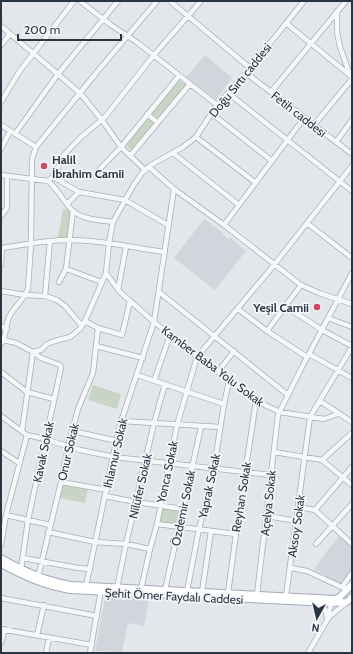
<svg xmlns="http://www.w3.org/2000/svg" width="353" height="654" font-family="Cabin,sans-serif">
<rect width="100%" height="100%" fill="#e3e7eb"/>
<path fill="#d1d6dd" d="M 205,55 L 232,78 L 216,100 L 186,77 Z
M 204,219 L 222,232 L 222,234 L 229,239 L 230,237 L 246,251 L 215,290 L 174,258 Z
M 339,536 L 352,547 L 352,569 L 340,584 L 314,569 L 327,551 Z
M 106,594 L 150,596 L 144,626 L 101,618 Z
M 101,618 L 128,623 L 122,652 L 95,651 Z"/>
<path fill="#c9d5c4" d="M 179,80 L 186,85 L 157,119 L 151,114 Z
M 148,118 L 154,123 L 131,150 L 126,145 Z
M 63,209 L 69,210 L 70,213 L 68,238 L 58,238 Z
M 93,385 L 121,394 L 117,409 L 88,400 Z
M 62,483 L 88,489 L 85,503 L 59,498 Z
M 161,506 L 182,509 L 178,526 L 158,523 Z"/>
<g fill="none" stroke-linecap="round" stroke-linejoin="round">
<g stroke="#a8aeb6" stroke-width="6">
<path id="minor" d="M 80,1 L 111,25 L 138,43 L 217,105
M 170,1 L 250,68
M 337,11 L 337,32 L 340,47 L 350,75
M 286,23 L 352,77
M 1,26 L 80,93 L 102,120 L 121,147 L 145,170
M 1,45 L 10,34
M 246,73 L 352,154
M 271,92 L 346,1
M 228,93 L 352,191
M 1,102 L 19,72 L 74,1
M 211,113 L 272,161
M 147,114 L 157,122
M 1,125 L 36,147
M 314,125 L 352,79
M 15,134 L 58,74 L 118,1
M 196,137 L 256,183
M 336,142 L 352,120
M 1,149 L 10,131
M 173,153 L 239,205
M 130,156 L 190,84
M 149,167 L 174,189 L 224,225 L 301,285 L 319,293 L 352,304
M 98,171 L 121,147 L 179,76
M 1,175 L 48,181 C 58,189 63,201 72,210 C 82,220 100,220 113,222
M 53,177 L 79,192 L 125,200 L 168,225
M 48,181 L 54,175 L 64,155 L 80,138 L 105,117 L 153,56 L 201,1
M 67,204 L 79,192
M 1,216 L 7,208 L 7,176
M 307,223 L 352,258
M 224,225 L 304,118
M 1,248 C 23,245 46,240 68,240 C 97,239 134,248 165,252
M 1,265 L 2,248
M 66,269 L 102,282
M 106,273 L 120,292 L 154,322 L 191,352 L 256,401 L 280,412 L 324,419 L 338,414
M 59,282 L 66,269 L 73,211
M 118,290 L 126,247
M 1,291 L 25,295 L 45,296 L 57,300 L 65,306 L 82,326
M 159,292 L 288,395
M 45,296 L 50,241
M 285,306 L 322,330 L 352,346
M 238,309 L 267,331 L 307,357
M 328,318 L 352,327
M 85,321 L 98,328 L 122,335 L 130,301
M 1,326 L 7,329
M 267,331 L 301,285
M 4,340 L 16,343 L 33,352 L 41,350 L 47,344 L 55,341 L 70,337 L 80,329 L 85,321 L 106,273 L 109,243 L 113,222 L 133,186 L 142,173 L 151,165 L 183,147 L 196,137 L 217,105 L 246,73 L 304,1
M 1,344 C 7,336 5,326 9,317 C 14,307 24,300 28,288 L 31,244 L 32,159 L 36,147 L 97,72 L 157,1
M 96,346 L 143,358
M 309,354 L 352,378
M 1,372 L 27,392 L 54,399
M 218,372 L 234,351
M 137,375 L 224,404
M 154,381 L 170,335
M 320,401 L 352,422
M 1,416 L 27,435 L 45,439 L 80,450 L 114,457 L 271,475
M 122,421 L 220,427
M 73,431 L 117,441
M 1,451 L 19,463
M 274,452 L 322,460 L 352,485
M 322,460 L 352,433
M 61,482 L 107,490
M 105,496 L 136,502 L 183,509
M 299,507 L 315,510 L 352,544
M 315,510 L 352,467
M 6,515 L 50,525
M 267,516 L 297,521
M 157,524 L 236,534
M 48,532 L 95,542 L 126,544 L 150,549
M 316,544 L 352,504
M 1,545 L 6,515 L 27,435
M 23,558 L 78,568 L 90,569
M 291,568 L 307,571 L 348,590
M 21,569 L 28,520 L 61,368 L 60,365 L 41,358 L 33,352 L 22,431
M 38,577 L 61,482 L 68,447 L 78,409 L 93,373 L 98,328
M 86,586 L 119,428 L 154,322 L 174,189
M 342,587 L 352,573
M 117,588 L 126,544 L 154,423 L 165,384
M 141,589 L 150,549 L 157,524 L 177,425 L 197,357 L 274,265 L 352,166
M 165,590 L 201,427
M 187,591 L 199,529 L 214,468 L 224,404 L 229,381
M 202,592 L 211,531
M 228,593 L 236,534 L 256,401
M 257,595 L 278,415 L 303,365 L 352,273
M 286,596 L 310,417 L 352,347
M 1,598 L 97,616
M 317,603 C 325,607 327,612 327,620 L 330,608 L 333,602
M 1,629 L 92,645
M 37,635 L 44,605
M 1,643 L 5,629
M 46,653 L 49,638
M 90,653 L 101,590
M 308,653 L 329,617 L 346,603"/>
</g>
<g stroke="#a2acb7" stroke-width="8">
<path id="major" d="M 1,558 C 26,572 42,579 70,585 L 335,599 L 340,597 L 352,584
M 1,564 C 25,577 43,585 70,590 L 331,603 L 347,602 L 352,597"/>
</g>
<use href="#minor" stroke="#f6f7f9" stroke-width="4.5"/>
<use href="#major" stroke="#fff" stroke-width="6"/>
</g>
<g fill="#d04865" stroke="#f3f5f8" stroke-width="1.5">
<circle cx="44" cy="166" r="4"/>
<circle cx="317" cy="307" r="4"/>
</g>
<g text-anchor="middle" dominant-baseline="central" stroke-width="3.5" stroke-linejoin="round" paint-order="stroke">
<g font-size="12" fill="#2a3544" stroke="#f3f5f8">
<text transform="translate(240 80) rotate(-51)">Doğu Sırtı caddesi</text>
<text transform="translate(299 114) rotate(38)">Fetih caddesi</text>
<text transform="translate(213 366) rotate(37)">Kamber Baba Yolu Sokak</text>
<text transform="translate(43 452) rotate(-78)">Kavak Sokak</text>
<text transform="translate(68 452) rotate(-77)">Onur Sokak</text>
<text transform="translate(115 453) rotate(-77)">Ihlamur Sokak</text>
<text transform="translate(167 472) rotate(-78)">Yonca Sokak</text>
<text transform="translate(140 486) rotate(-77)">Nilüfer Sokak</text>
<text transform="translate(209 486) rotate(-78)">Yaprak Sokak</text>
<text transform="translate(241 497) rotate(-81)">Reyhan Sokak</text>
<text transform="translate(268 503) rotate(-84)">Açelya Sokak</text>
<text transform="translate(183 508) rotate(-78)">Özdemir Sokak</text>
<text transform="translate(296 526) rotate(-82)">Aksoy Sokak</text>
<text transform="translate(174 596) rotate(3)">Şehit Ömer Faydalı Caddesi</text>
</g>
<g font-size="12" font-weight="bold" fill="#2a3544" stroke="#f3f5f8" text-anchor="start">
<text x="52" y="159">Halil<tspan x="52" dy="14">İbrahim Camii</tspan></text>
<text x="309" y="307" text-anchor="end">Yeşil Camii</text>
</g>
</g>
<rect width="353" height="654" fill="none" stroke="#2a3544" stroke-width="4"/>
<g transform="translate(317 618) rotate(188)" stroke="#f3f5f8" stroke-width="3" paint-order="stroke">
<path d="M0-3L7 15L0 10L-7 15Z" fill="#2a3544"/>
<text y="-6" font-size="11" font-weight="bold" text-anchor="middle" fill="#2a3544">N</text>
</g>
<path d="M18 34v6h103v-6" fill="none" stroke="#2a3544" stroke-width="2"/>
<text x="24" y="34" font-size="12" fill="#2a3544" stroke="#f3f5f8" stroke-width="3" paint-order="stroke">200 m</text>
</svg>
